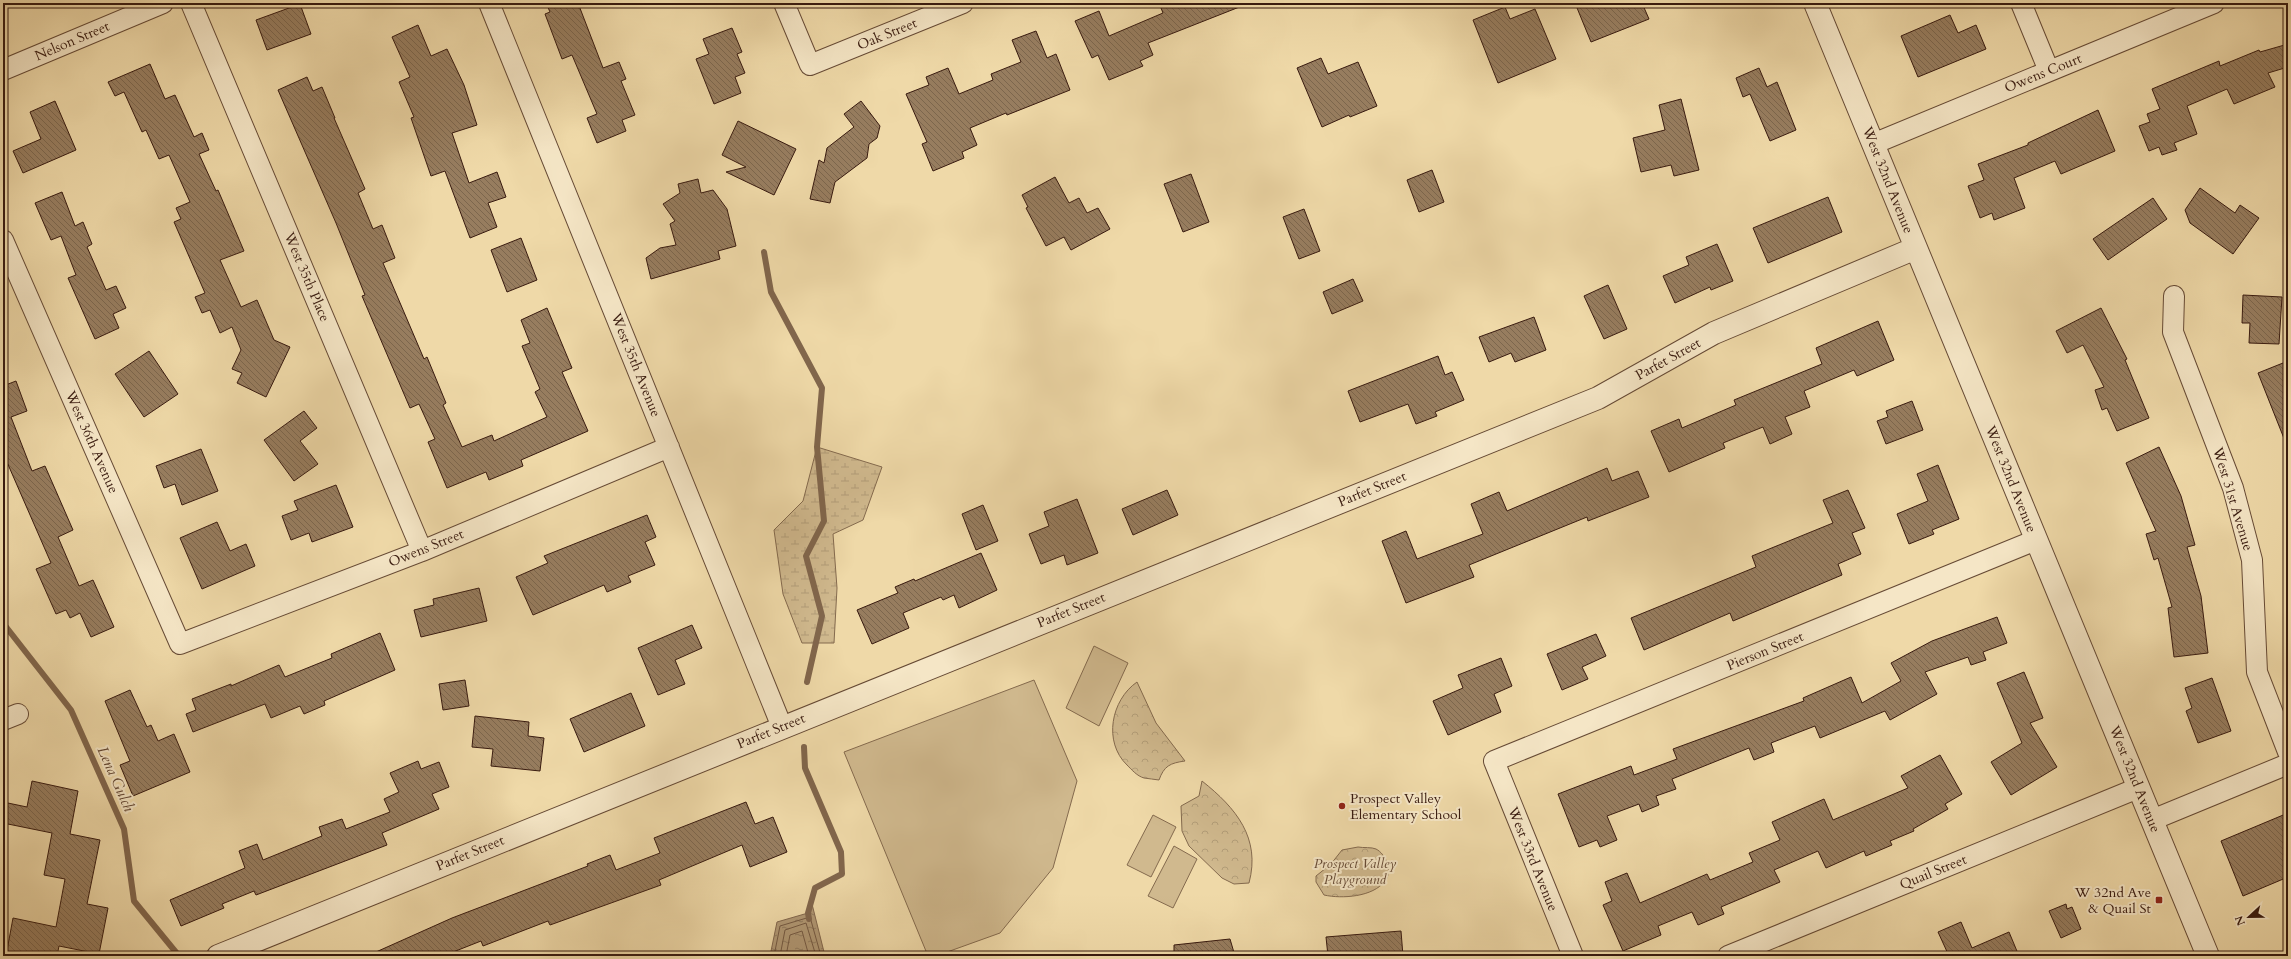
<svg xmlns="http://www.w3.org/2000/svg" width="2291" height="959" font-family="Cardo,serif">
<defs>
<pattern id="forest-crowns" width="20" height="18" patternUnits="userSpaceOnUse"><rect width="20" height="18" fill="#d0b98e"/><path d="M2 6a3 3 0 1 1 6 0M12 15a3 3 0 1 1 6 0" fill="none" stroke="#b39e79"/></pattern>
<pattern id="wetland-marsh" width="20" height="14" patternUnits="userSpaceOnUse"><rect width="20" height="14" fill="#d0b98e"/><path d="M1 5h8M5 5V1M11 12h8M15 12V8" fill="none" stroke="#b39e79"/></pattern>
<pattern id="water-ripples" width="26" height="14" patternUnits="userSpaceOnUse"><rect width="26" height="14" fill="#b19874"/><path d="M2 4q2-2 4 0t4 0M15 11q2-2 4 0t4 0" fill="none" stroke="#917b5e"/></pattern>
<pattern id="building-back-hatch" width="6" height="6" patternUnits="userSpaceOnUse"><rect width="6" height="6" fill="#977d5f"/><path d="M-1 5l2 2M0 0l6 6M5-1l2 2" fill="none" stroke="#7c664d"/></pattern>
</defs>
<rect width="100%" height="100%" fill="#efd9a8"/>
<filter id="stains"><feTurbulence type="fractalNoise" baseFrequency=".005" numOctaves="4"/><feColorMatrix values="0 0 0 0 .2 0 0 0 0 .09 0 0 0 0 .02 0 0 0 .5 -.17"/></filter>
<radialGradient id="worn" r=".72"><stop offset=".6" stop-color="#630" stop-opacity="0"/><stop offset="1" stop-color="#630" stop-opacity=".3"/></radialGradient>
<path fill="#d0b98e" stroke="#846a4e" d="M 1094,646 L 1128,663 L 1099,726 L 1066,708 Z
M 1034,680 L 1077,781 L 1053,868 L 1000,933 L 936,956 L 928,956 L 844,752 Z
M 1153,815 L 1176,827 L 1151,877 L 1127,865 Z
M 1174,846 L 1197,859 L 1173,908 L 1148,896 Z"/>
<path fill="url(#forest-crowns)" stroke="#846a4e" d="M 1137,682 L 1156,723 L 1185,761 C 1170,763 1164,766 1159,780 C 1154,779 1149,779 1144,778 C 1137,776 1132,770 1127,765 C 1103,742 1111,700 1137,682 Z
M 1202,781 C 1236,808 1261,838 1249,883 L 1234,884 L 1222,878 L 1189,846 L 1182,831 L 1181,806 L 1199,796 Z
M 1358,847 C 1363,848 1372,847 1376,849 C 1386,854 1393,872 1385,881 C 1373,897 1342,899 1324,895 L 1316,882 L 1316,876 L 1331,864 L 1342,850 Z"/>
<path fill="url(#wetland-marsh)" stroke="#846a4e" d="M 817,447 L 882,467 L 863,520 L 833,534 L 837,588 L 834,643 L 802,643 L 783,594 L 774,530 L 803,501 Z"/>
<path fill="url(#water-ripples)" stroke="#81664c" d="M 811,900 L 825,956 L 770,956 L 777,922 L 808,913 Z"/>
<g fill="none" stroke-linecap="round" stroke-linejoin="round">
<path stroke="#745942" stroke-width="1" d="M 774,956 L 780,926 L 810,917 L 821,956
M 780,956 L 785,930 L 806,923 L 816,956
M 786,956 L 790,935 L 802,931 L 809,956"/>
<path stroke="#81664c" stroke-width="6" d="M 764,252 L 771,292 L 822,388 L 817,447 L 824,521 L 806,556 L 822,616 L 807,682
M 3,623 L 71,710 L 124,829 L 134,901 L 179,956
M 804,747 L 805,768 L 841,852 L 842,874 L 815,888 L 808,913 L 809,919"/>
</g>
<path fill="url(#building-back-hatch)" stroke="#381a0f" d="M 546,3 L 578,3 L 603,68 L 619,62 L 626,79 L 621,81 L 635,115 L 622,120 L 626,131 L 597,143 L 587,118 L 597,114 L 572,55 L 562,59 L 545,14 L 550,12 Z
M 1159,3 L 1247,4 L 1148,43 L 1153,55 L 1140,61 L 1143,66 L 1109,80 L 1098,55 L 1092,58 L 1075,21 L 1099,11 L 1109,36 L 1163,13 Z
M 1575,3 L 1642,3 L 1649,19 L 1591,42 Z
M 300,4 L 311,34 L 267,50 L 256,20 Z
M 1505,7 L 1510,19 L 1535,9 L 1556,59 L 1498,83 L 1473,20 Z
M 1950,15 L 1958,33 L 1976,25 L 1986,49 L 1918,77 L 1901,36 Z
M 418,25 L 431,56 L 447,49 L 464,85 L 477,125 L 452,133 L 469,183 L 497,172 L 506,197 L 488,203 L 497,227 L 470,238 L 445,171 L 431,176 L 411,118 L 414,117 L 399,82 L 410,77 L 392,37 Z
M 732,28 L 742,52 L 737,54 L 745,73 L 735,77 L 741,93 L 714,104 L 696,59 L 709,54 L 703,39 Z
M 1036,31 L 1047,58 L 1056,54 L 1070,90 L 1007,115 L 1006,113 L 970,128 L 977,145 L 962,152 L 964,158 L 933,171 L 922,144 L 927,142 L 906,94 L 929,85 L 926,77 L 948,68 L 959,94 L 993,80 L 991,74 L 1021,62 L 1012,40 Z
M 2288,44 L 2288,67 L 2268,73 L 2275,87 L 2234,104 L 2227,89 L 2187,106 L 2197,134 L 2174,143 L 2177,150 L 2162,155 L 2159,147 L 2149,151 L 2139,126 L 2150,122 L 2147,114 L 2160,109 L 2152,89 L 2219,61 L 2220,66 L 2259,50 L 2260,52 Z
M 1321,58 L 1328,74 L 1358,62 L 1377,106 L 1350,117 L 1349,115 L 1322,127 L 1297,68 Z
M 150,64 L 165,99 L 175,95 L 194,137 L 202,133 L 209,150 L 199,154 L 216,191 L 218,190 L 244,251 L 220,260 L 241,307 L 257,300 L 274,340 L 290,347 L 266,397 L 237,383 L 242,373 L 232,369 L 241,350 L 232,327 L 220,333 L 210,310 L 202,313 L 195,297 L 205,293 L 174,222 L 181,219 L 176,208 L 190,202 L 169,155 L 159,159 L 146,130 L 142,132 L 124,92 L 115,96 L 108,82 Z
M 1759,68 L 1767,87 L 1777,82 L 1796,130 L 1770,141 L 1750,94 L 1743,97 L 1736,78 Z
M 307,77 L 313,91 L 322,87 L 335,118 L 334,118 L 365,189 L 358,193 L 373,229 L 382,225 L 395,258 L 383,263 L 424,359 L 427,357 L 446,403 L 443,405 L 462,447 L 492,435 L 494,441 L 547,417 L 535,392 L 540,389 L 522,346 L 530,343 L 521,320 L 547,308 L 572,368 L 562,372 L 588,431 L 521,460 L 523,466 L 489,480 L 486,472 L 447,488 L 428,442 L 435,439 L 419,404 L 410,408 L 362,296 L 365,295 L 336,223 L 278,90 Z
M 1681,99 L 1699,170 L 1674,176 L 1671,165 L 1641,172 L 1633,138 L 1665,130 L 1659,105 Z
M 55,101 L 76,150 L 23,173 L 13,151 L 41,139 L 30,112 Z
M 861,101 L 880,126 L 877,138 L 869,144 L 867,158 L 835,182 L 830,203 L 810,199 L 819,160 L 824,163 L 827,148 L 854,127 L 844,114 Z
M 2098,110 L 2115,151 L 2061,174 L 2055,161 L 2014,178 L 2025,208 L 1994,220 L 1992,213 L 1980,218 L 1968,186 L 1984,180 L 1978,164 L 2028,145 L 2028,143 Z
M 738,121 L 796,149 L 774,195 L 726,172 L 746,167 L 722,155 Z
M 1432,170 L 1444,202 L 1419,212 L 1407,180 Z
M 1191,174 L 1209,222 L 1183,232 L 1164,184 Z
M 1055,177 L 1069,203 L 1079,198 L 1087,213 L 1098,208 L 1110,229 L 1071,250 L 1064,237 L 1046,246 L 1026,208 L 1028,207 L 1022,195 Z
M 698,179 L 701,193 L 713,190 L 727,209 L 736,246 L 718,251 L 720,259 L 651,279 L 646,258 L 660,248 L 676,245 L 670,224 L 675,221 L 663,204 L 680,193 L 678,184 Z
M 2200,188 L 2235,213 L 2240,205 L 2259,218 L 2233,254 L 2190,223 L 2185,210 Z
M 62,192 L 75,226 L 83,222 L 92,244 L 87,247 L 106,290 L 116,286 L 126,308 L 113,314 L 119,328 L 95,339 L 68,278 L 76,275 L 61,236 L 51,240 L 35,203 Z
M 1828,197 L 1842,232 L 1768,263 L 1753,228 Z
M 2153,198 L 2167,219 L 2108,260 L 2093,239 Z
M 1304,209 L 1320,251 L 1299,259 L 1283,217 Z
M 521,238 L 537,280 L 507,292 L 491,250 Z
M 1717,244 L 1733,281 L 1711,290 L 1710,287 L 1675,303 L 1663,276 L 1689,265 L 1686,257 Z
M 1353,279 L 1363,301 L 1332,314 L 1323,292 Z
M 1608,285 L 1627,329 L 1604,339 L 1584,296 Z
M 2243,295 L 2282,297 L 2279,344 L 2249,343 L 2250,323 L 2242,323 Z
M 2101,308 L 2127,359 L 2125,360 L 2149,418 L 2117,431 L 2107,408 L 2102,410 L 2095,390 L 2104,387 L 2083,345 L 2067,353 L 2056,331 Z
M 1534,317 L 1546,350 L 1515,362 L 1511,353 L 1489,362 L 1479,337 Z
M 1878,321 L 1894,360 L 1857,376 L 1854,370 L 1804,391 L 1810,407 L 1785,417 L 1792,434 L 1770,444 L 1763,427 L 1723,443 L 1725,448 L 1669,472 L 1651,431 L 1679,419 L 1682,428 L 1736,405 L 1734,400 L 1822,364 L 1816,348 Z
M 149,351 L 178,394 L 144,417 L 115,374 Z
M 1438,356 L 1445,375 L 1452,372 L 1464,400 L 1435,412 L 1437,416 L 1416,424 L 1408,404 L 1360,422 L 1348,391 Z
M 2288,361 L 2288,446 L 2287,446 L 2258,373 Z
M 16,381 L 27,411 L 11,417 L 32,471 L 45,466 L 73,530 L 58,537 L 79,586 L 93,580 L 114,627 L 91,637 L 80,613 L 70,618 L 66,610 L 56,614 L 36,569 L 51,563 L 3,453 L 3,386 Z
M 1912,401 L 1923,430 L 1886,444 L 1877,421 L 1888,417 L 1886,411 Z
M 304,411 L 317,428 L 300,441 L 318,464 L 294,481 L 264,440 Z
M 2159,447 L 2181,496 L 2195,545 L 2187,547 L 2201,596 L 2208,653 L 2174,657 L 2168,608 L 2172,607 L 2158,558 L 2154,560 L 2146,534 L 2156,531 L 2126,463 Z
M 201,449 L 218,491 L 182,505 L 175,484 L 164,488 L 156,466 Z
M 1938,465 L 1959,519 L 1932,530 L 1934,534 L 1909,544 L 1897,514 L 1928,501 L 1917,474 Z
M 1607,468 L 1612,481 L 1638,471 L 1649,497 L 1588,521 L 1587,517 L 1469,565 L 1474,577 L 1406,603 L 1382,541 L 1406,531 L 1417,559 L 1483,534 L 1471,504 L 1499,492 L 1507,511 Z
M 336,485 L 353,527 L 312,542 L 309,533 L 291,540 L 282,516 L 298,510 L 294,501 Z
M 1167,490 L 1178,515 L 1133,535 L 1122,509 Z
M 1848,490 L 1865,528 L 1852,533 L 1861,554 L 1838,564 L 1842,575 L 1733,621 L 1730,613 L 1644,650 L 1631,618 L 1756,567 L 1752,556 L 1833,523 L 1823,500 Z
M 1077,499 L 1098,553 L 1067,565 L 1064,555 L 1041,564 L 1029,534 L 1049,526 L 1044,512 Z
M 983,505 L 998,541 L 976,550 L 962,514 Z
M 647,515 L 656,537 L 645,542 L 655,565 L 628,576 L 631,582 L 607,592 L 604,585 L 533,615 L 516,577 L 548,563 L 544,556 Z
M 217,522 L 230,551 L 246,544 L 255,566 L 202,589 L 180,538 Z
M 981,553 L 997,590 L 959,608 L 954,595 L 943,600 L 941,597 L 903,613 L 909,628 L 872,644 L 857,610 L 898,593 L 895,587 L 914,579 L 915,581 Z
M 479,588 L 487,621 L 421,637 L 414,610 L 434,605 L 433,599 Z
M 1997,617 L 2007,643 L 1983,652 L 1986,660 L 1971,665 L 1968,657 L 1925,672 L 1937,694 L 1890,720 L 1885,711 L 1820,738 L 1815,726 L 1771,743 L 1774,752 L 1754,760 L 1749,748 L 1672,779 L 1676,789 L 1656,796 L 1659,805 L 1642,812 L 1639,804 L 1607,816 L 1617,840 L 1600,847 L 1597,840 L 1579,847 L 1558,794 L 1631,766 L 1634,775 L 1677,759 L 1673,749 L 1804,701 L 1803,698 L 1851,677 L 1862,703 L 1901,681 L 1891,663 L 1932,641 Z
M 692,625 L 702,648 L 675,660 L 685,684 L 658,695 L 638,648 Z
M 380,633 L 395,670 L 324,701 L 325,705 L 304,714 L 300,706 L 271,718 L 265,704 L 193,732 L 186,714 L 196,710 L 192,699 L 231,684 L 231,686 L 279,665 L 285,677 L 332,658 L 331,654 Z
M 1596,634 L 1606,656 L 1582,667 L 1588,679 L 1562,690 L 1547,654 Z
M 1501,658 L 1512,686 L 1494,694 L 1501,712 L 1448,735 L 1433,701 L 1463,688 L 1458,675 Z
M 2024,672 L 2043,718 L 2030,723 L 2057,767 L 2011,795 L 1991,762 L 2022,743 L 1997,683 Z
M 2212,678 L 2231,731 L 2198,743 L 2186,711 L 2192,708 L 2185,688 Z
M 465,680 L 469,706 L 443,710 L 439,684 Z
M 130,690 L 147,727 L 151,725 L 158,741 L 174,734 L 190,772 L 133,796 L 120,765 L 130,761 L 105,701 Z
M 631,693 L 645,726 L 584,752 L 570,719 Z
M 475,716 L 529,722 L 528,736 L 544,738 L 540,771 L 491,766 L 493,749 L 472,747 Z
M 1940,755 L 1962,794 L 1945,804 L 1948,809 L 1913,829 L 1914,831 L 1890,841 L 1892,845 L 1866,856 L 1864,851 L 1826,868 L 1818,851 L 1774,870 L 1780,882 L 1721,907 L 1724,914 L 1698,925 L 1692,912 L 1658,926 L 1661,935 L 1623,951 L 1603,905 L 1612,901 L 1605,882 L 1627,873 L 1640,903 L 1707,874 L 1710,880 L 1753,862 L 1749,853 L 1780,840 L 1772,822 L 1824,799 L 1833,820 L 1908,788 L 1901,776 Z
M 418,761 L 421,769 L 439,762 L 449,787 L 432,794 L 439,809 L 382,833 L 387,845 L 256,895 L 254,891 L 222,904 L 224,908 L 181,926 L 170,900 L 245,868 L 239,851 L 257,844 L 263,860 L 322,836 L 319,827 L 342,819 L 346,829 L 390,812 L 384,799 L 399,792 L 390,773 Z
M 32,781 L 78,791 L 70,834 L 100,840 L 87,904 L 108,908 L 99,954 L 59,946 L 57,956 L 6,956 L 13,918 L 56,927 L 65,879 L 44,875 L 52,833 L 3,823 L 3,802 L 27,807 Z
M 746,802 L 755,824 L 773,817 L 787,852 L 750,867 L 742,845 L 659,880 L 661,885 L 550,925 L 548,921 L 483,946 L 481,941 L 443,956 L 367,956 L 452,918 L 588,866 L 587,864 L 610,855 L 616,870 L 660,853 L 654,838 Z
M 2288,813 L 2288,877 L 2243,896 L 2221,841 Z
M 2066,904 L 2067,909 L 2072,907 L 2081,929 L 2061,938 L 2049,911 Z
M 1961,922 L 1972,948 L 2009,932 L 2019,956 L 1949,956 L 1938,932 Z
M 1401,931 L 1403,956 L 1328,956 L 1326,937 Z
M 1230,939 L 1235,956 L 1174,956 L 1174,945 Z"/>
<g fill="none" stroke-linecap="round" stroke-linejoin="round">
<g stroke="#664a35" stroke-width="22">
<path id="minor" d="M 191,3 L 422,551
M 489,3 L 782,727
M 784,3 L 810,65 L 963,3
M 2021,3 L 2049,71
M 3,70 L 163,3
M 1873,144 L 2214,3
M 3,240 L 180,644 L 422,551 L 669,447
M 2174,296 L 2173,332 L 2233,488 L 2252,560 L 2257,672 L 2288,752
M 3,720 L 18,714
M 2152,820 L 2288,764
M 1573,956 L 1494,761 L 2036,540
M 1728,956 L 2138,788"/>
</g>
<g stroke="#664a35" stroke-width="24">
<path id="tertiary" d="M 1815,3 L 2208,956
M 218,956 L 1598,398 L 1714,333 L 1916,248"/>
</g>
<use href="#minor" stroke="#f5e6c6" stroke-width="20"/>
<use href="#tertiary" stroke="#f5e6c6" stroke-width="22"/>
</g>
<g fill="#8f2418" stroke="#f5e6c6" stroke-width="1.5">
<circle cx="1342" cy="806" r="4"/>
<rect x="2155" y="896" width="8" height="8" rx="2"/>
</g>
<g text-anchor="middle" dominant-baseline="central" stroke-width="4" stroke-linejoin="round" paint-order="stroke">
<g font-size="14" fill="#381a0f" stroke="#f5e6c6">
<text transform="translate(887 34) rotate(-22)">Oak Street</text>
<text transform="translate(72 41) rotate(-23)">Nelson Street</text>
<text transform="translate(2043 73) rotate(-22)">Owens Court</text>
<text transform="translate(1888 180) rotate(68)">West 32nd Avenue</text>
<text transform="translate(307 277) rotate(67)">West 35th Place</text>
<text transform="translate(1668 359) rotate(-29)">Parfet Street</text>
<text transform="translate(636 365) rotate(68)">West 35th Avenue</text>
<text transform="translate(92 442) rotate(66)">West 36th Avenue</text>
<text transform="translate(2011 479) rotate(68)">West 32nd Avenue</text>
<text transform="translate(1372 489) rotate(-22)">Parfet Street</text>
<text transform="translate(2233 499) rotate(73)">West 31st Avenue</text>
<text transform="translate(426 548) rotate(-22)">Owens Street</text>
<text transform="translate(1071 610) rotate(-22)">Parfet Street</text>
<text transform="translate(1765 651) rotate(-22)">Pierson Street</text>
<text transform="translate(771 731) rotate(-22)">Parfet Street</text>
<text transform="translate(2135 779) rotate(68)">West 32nd Avenue</text>
<text transform="translate(470 853) rotate(-22)">Parfet Street</text>
<text transform="translate(1533 859) rotate(68)">West 33rd Avenue</text>
<text transform="translate(1933 872) rotate(-22)">Quail Street</text>
</g>
<g font-size="14" fill="#381a0f" stroke="#f5e6c6" text-anchor="start">
<text x="1350" y="798">Prospect Valley<tspan x="1350" dy="16">Elementary School</tspan></text>
<text x="2151" y="892" text-anchor="end">W 32nd Ave<tspan x="2151" dy="16">&amp; Quail St</tspan></text>
</g>
<g font-size="14" font-style="italic" fill="#664a35" stroke="#f5e6c6">
<text x="1355" y="863">Prospect Valley<tspan x="1355" dy="16">Playground</tspan></text>
</g>
<g font-size="15" font-style="italic" fill="#624632" stroke="#f5e6c6">
<text transform="translate(116 779) rotate(66)">Lena Gulch</text>
</g>
</g>
<rect width="2291" height="959" fill="none" stroke="#efd9a8" stroke-width="16"/>
<rect x="4" y="4" width="2283" height="951" fill="none" stroke="#381a0f" stroke-width="2"/>
<rect x="8" y="8" width="2275" height="943" fill="none" stroke="#381a0f"/>
<g transform="translate(2249 917) rotate(248)" stroke="#f5e6c6" stroke-width="3" paint-order="stroke">
<path d="M0-3L7 15L0 10L-7 15Z" fill="#381a0f"/>
<text y="-6" font-size="11" font-weight="bold" text-anchor="middle" fill="#381a0f">N</text>
</g>
<rect width="100%" height="100%" filter="url(#stains)"/>
<rect width="100%" height="100%" fill="url(#worn)"/>
</svg>
